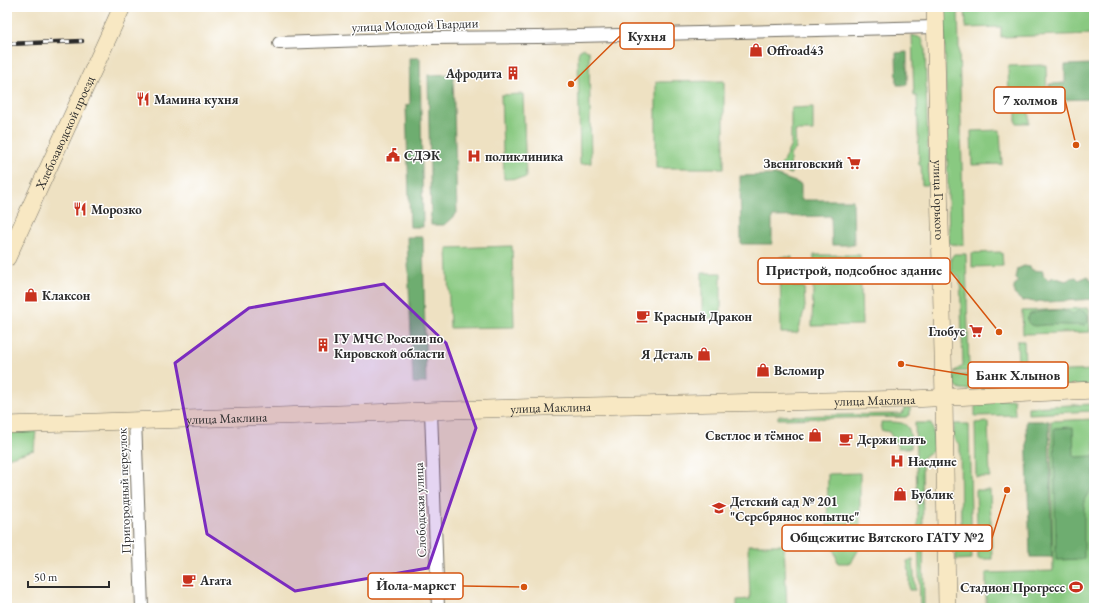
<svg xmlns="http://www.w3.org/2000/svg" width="1101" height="615" font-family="'EB Garamond',serif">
<rect width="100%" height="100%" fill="#fff"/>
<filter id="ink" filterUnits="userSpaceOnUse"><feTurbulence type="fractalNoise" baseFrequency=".025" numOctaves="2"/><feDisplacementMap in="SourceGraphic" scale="8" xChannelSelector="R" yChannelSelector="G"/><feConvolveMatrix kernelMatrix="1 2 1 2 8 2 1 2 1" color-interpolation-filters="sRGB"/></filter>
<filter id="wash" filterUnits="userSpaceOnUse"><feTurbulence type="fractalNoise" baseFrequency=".012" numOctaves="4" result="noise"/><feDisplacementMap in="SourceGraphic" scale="16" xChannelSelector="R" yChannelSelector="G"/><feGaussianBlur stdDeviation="0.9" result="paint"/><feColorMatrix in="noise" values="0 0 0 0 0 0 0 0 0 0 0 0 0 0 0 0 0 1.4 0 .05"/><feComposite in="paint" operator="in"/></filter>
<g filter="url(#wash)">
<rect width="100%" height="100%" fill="#eee1c2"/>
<path fill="#89c981" stroke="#5a7a56" d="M 944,7 L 958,7 L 964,244 L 955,245 L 949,243 Z
M 965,7 L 1094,7 L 1094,34 L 1001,37 L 1001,27 L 966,28 Z
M 912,35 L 922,38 L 925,48 L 929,185 L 922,185 L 921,165 L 919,165 L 917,96 L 914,96 Z
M 583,48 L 589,52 L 591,163 L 580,164 L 578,55 L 579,51 Z
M 1046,65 L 1047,101 L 1029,101 L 1029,123 L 1016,123 L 1016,102 L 1009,102 L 1008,66 Z
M 724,81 L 724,168 L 656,168 L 656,82 Z
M 523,94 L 526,178 L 504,179 L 501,95 Z
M 813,107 L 813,131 L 795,131 L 796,149 L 790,155 L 791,174 L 779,170 L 791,145 L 791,108 Z
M 1000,130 L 1002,164 L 972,165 L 971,131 Z
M 512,246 L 514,327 L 450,328 L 447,248 Z
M 1000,252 L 1002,253 L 1003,266 L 972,267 L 972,253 Z
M 954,254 L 966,254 L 969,371 L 954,372 L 963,365 L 960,278 L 951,271 L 951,258 Z
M 814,255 L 860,255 L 862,325 L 812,326 Z
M 780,257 L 792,257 L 793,287 L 804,287 L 805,307 L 798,333 L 781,333 Z
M 702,273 L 721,273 L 721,318 L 702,318 Z
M 1089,308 L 1090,332 L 1023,334 L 1022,311 Z
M 1017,341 L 1024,341 L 1025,367 L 1018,367 Z
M 1094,370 L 1094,385 L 1022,387 L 1019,383 L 1019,373 Z
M 1010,373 L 1012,375 L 1012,388 L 1007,388 L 1007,382 L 997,382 L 997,388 L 974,389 L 974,374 Z
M 969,374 L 970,390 L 960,389 L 954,384 L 953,375 Z
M 1014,399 L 1015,415 L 975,416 L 975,401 Z
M 1094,404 L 1094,411 L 1028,414 L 1028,407 Z
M 905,406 L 910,406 L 910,415 L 906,417 L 778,419 L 778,416 L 902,414 Z
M 1094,419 L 1094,608 L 986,608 L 986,573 L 1053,571 L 1051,421 Z
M 881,422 C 906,422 911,421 911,448 L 898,448 L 896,443 L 889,432 L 881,430 Z
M 988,422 L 990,477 L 976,477 L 975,423 Z
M 915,423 L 931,423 L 933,430 L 934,450 L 922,458 L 924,608 L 920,608 Z
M 954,424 L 969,424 L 972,559 L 956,560 L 956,540 L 961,530 L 960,445 L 954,439 Z
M 36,431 L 34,450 L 7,458 L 7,432 Z
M 860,473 L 860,547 L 851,563 L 838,563 L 833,547 L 827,539 L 828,474 Z
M 976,490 L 990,490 L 992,559 L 978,559 Z
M 748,545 L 784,545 L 787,608 L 737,608 L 737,600 L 750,599 Z
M 913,560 L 915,590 L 909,590 L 909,571 L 907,561 Z"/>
<path fill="#6ead6f" stroke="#4c6c4d" d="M 907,52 L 907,85 L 897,85 L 896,53 Z
M 409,58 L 420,58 L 423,227 L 410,227 L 406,105 L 410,104 Z
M 1094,64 L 1094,99 L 1049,100 L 1049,84 L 1065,83 L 1065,65 Z
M 453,74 L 457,213 L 444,225 L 431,225 L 428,75 Z
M 775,175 L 801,184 L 801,200 L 853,200 L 854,245 L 832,245 L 831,216 L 772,217 L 772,244 L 741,244 L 740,176 Z
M 407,237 L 423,237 L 426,383 L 413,383 Z
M 1024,266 L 1030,267 L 1032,270 L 1043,271 L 1043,275 L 1049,280 L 1053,277 L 1066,281 L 1071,278 L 1076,277 L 1079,280 L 1088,276 L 1094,285 L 1094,299 L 1048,302 L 1043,302 L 1040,301 C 1032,304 1030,299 1022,301 L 1014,294 L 1014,287 L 1018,281 L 1015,278 L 1017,269 Z
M 1054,310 C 1058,312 1060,310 1065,311 C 1072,311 1071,318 1078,310 L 1085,312 L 1088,315 L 1088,322 L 1085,325 C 1071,326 1057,324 1044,325 C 1040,325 1035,327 1031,325 C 1029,324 1028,322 1027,320 L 1030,314 C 1038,311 1045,312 1054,310 Z
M 1026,421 L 1049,421 L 1052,557 L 1030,557 Z
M 1073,427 L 1074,457 L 1094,456 L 1094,484 L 1084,500 L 1084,559 L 1056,560 L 1054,428 Z"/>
</g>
<g filter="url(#ink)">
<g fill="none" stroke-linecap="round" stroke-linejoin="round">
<g stroke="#6f6b60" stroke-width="14">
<path id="street" d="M 279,43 L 425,38 L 538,37 L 935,27
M 431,411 L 438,608
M 135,420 L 142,608"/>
</g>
<g stroke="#6f6b60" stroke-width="18">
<g id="secondary">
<path id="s1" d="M 935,7 L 944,397 L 947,608"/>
<path id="s2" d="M 7,258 L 122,7"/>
<path id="s3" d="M 7,425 L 545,407 L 912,399 L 1094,390"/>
</g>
</g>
<use href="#street" stroke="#fff" stroke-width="12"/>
<use href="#secondary" stroke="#f8e8c3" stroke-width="17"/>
<g stroke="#2b2b2b" stroke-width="4.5">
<path id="rail" d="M 7,44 L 82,41"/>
</g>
<use href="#rail" stroke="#fff" stroke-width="3" stroke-dasharray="9" stroke-linecap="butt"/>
</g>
</g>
<path fill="#7b2cbf" fill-opacity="0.2" stroke="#7b2cbf" stroke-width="3" stroke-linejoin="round" d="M 384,284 L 446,343 L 476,428 L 428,568 L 295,591 L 207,534 L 175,363 L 249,308 Z"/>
<defs>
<g id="shop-bare" transform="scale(1.08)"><path d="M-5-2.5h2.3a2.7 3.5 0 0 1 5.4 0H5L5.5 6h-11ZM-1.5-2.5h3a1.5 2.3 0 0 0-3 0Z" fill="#c8321e" stroke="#fff" stroke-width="2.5" paint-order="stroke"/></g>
<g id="building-bare" transform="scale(1.08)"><path d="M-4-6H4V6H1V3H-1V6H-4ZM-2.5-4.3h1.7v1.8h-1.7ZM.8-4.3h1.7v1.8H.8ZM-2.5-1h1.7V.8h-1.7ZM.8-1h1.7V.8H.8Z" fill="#c8321e" stroke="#fff" stroke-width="2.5" paint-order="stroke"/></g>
<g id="restaurant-bare" transform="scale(1.08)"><path d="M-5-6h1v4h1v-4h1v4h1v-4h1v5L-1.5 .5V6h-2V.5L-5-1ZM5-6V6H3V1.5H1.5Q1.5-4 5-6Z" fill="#c8321e" stroke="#fff" stroke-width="2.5" paint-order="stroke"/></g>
<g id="civic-bare" transform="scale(1.08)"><path d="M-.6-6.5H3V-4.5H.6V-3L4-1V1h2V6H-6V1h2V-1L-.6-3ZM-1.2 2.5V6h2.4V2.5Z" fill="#c8321e" stroke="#fff" stroke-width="2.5" paint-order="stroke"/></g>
<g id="hospital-bare" transform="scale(1.08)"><path d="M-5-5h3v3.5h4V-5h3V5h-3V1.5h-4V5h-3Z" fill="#c8321e" stroke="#fff" stroke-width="2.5" paint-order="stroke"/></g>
<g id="supermarket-bare" transform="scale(1.08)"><path d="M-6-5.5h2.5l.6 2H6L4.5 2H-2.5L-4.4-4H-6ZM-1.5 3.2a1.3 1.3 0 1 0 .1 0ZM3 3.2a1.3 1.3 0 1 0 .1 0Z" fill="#c8321e" stroke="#fff" stroke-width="2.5" paint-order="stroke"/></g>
<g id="cafe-bare" transform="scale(1.08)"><path d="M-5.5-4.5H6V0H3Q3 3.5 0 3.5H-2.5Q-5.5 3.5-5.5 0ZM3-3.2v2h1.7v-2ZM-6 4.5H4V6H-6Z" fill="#c8321e" stroke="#fff" stroke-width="2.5" paint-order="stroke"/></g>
<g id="school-bare" transform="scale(1.08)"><path d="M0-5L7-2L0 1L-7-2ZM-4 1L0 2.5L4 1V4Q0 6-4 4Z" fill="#c8321e" stroke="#fff" stroke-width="2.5" paint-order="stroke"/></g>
<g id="stadium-bare" transform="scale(1.08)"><path d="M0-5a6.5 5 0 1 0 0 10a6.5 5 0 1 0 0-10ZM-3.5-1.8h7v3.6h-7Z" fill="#c8321e" stroke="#fff" stroke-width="2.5" paint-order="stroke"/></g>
</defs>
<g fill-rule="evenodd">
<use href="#shop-bare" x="756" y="50"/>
<use href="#building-bare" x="513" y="73"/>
<use href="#restaurant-bare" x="143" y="99"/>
<use href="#civic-bare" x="393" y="155"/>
<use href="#hospital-bare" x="474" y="156"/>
<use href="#supermarket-bare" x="854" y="163"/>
<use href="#restaurant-bare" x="80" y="209"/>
<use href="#shop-bare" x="31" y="295"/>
<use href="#cafe-bare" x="643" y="316"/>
<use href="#supermarket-bare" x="976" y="331"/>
<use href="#building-bare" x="323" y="345"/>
<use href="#shop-bare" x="704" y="354"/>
<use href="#shop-bare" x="763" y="370"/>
<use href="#shop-bare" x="815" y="435"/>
<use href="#cafe-bare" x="846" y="439"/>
<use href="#hospital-bare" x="897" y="461"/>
<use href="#shop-bare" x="900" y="494"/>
<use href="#school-bare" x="719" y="508"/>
<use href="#cafe-bare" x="189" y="580"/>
<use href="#stadium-bare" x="1076" y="587"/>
</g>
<g text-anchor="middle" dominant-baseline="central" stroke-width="3" stroke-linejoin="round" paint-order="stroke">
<g font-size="13" fill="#2b2b2b" stroke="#fff">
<text transform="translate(415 25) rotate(-2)">улица Молодой Гвардии</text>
<text stroke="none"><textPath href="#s2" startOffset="138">Хлебозаводской проезд</textPath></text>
<text stroke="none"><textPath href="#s1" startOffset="193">улица Горького</textPath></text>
<text stroke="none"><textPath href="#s3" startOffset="868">улица Маклина</textPath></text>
<text stroke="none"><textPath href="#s3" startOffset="544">улица Маклина</textPath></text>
<text stroke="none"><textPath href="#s3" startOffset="220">улица Маклина</textPath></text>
<text transform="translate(124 491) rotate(-92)">Пригородный переулок</text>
<text transform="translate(420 510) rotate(-92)">Слободская улица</text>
</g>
<g font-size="13" font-weight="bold" fill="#2b2b2b" stroke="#fff" text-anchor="start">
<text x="767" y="50">Offroad43</text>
<text x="502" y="73" text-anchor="end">Афродита</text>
<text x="154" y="99">Мамина кухня</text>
<text x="404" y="155">СДЭК</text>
<text x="485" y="156">поликлиника</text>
<text x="843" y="163" text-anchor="end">Звениговский</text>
<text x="91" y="209">Морозко</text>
<text x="42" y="295">Клаксон</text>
<text x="654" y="316">Красный Дракон</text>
<text x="965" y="331" text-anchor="end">Глобус</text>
<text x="334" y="338">ГУ МЧС России по<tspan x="334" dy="15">Кировской области</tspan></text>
<text x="693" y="354" text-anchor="end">Я Деталь</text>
<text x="774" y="370">Веломир</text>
<text x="804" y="435" text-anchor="end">Светлое и тёмное</text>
<text x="857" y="439">Держи пять</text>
<text x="908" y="461">Наедине</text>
<text x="911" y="494">Бублик</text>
<text x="730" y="501">Детский сад № 201<tspan x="730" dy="15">"Серебряное копытце"</tspan></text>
<text x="200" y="580">Агата</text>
<text x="1065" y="587" text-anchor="end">Стадион Прогресс</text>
</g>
</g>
<path fill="none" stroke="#d5540f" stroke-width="1.5" d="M571 84L620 36M1076 145L1065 100M999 332L950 271M901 364L968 375M1007 490L992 538M524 587L463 586"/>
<g fill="#d5540f" stroke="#fff" stroke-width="1.5">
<circle cx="571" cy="84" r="4"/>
<circle cx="1076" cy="145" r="4"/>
<circle cx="999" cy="332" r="4"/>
<circle cx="901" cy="364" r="4"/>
<circle cx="1007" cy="490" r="4"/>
<circle cx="524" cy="587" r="4"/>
</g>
<g fill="#fff" stroke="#d5540f" stroke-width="1.5">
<rect x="620" y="23" width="54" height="26" rx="4"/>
<rect x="994" y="87" width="71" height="26" rx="4"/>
<rect x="758" y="258" width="192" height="26" rx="4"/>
<rect x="968" y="362" width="100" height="26" rx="4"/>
<rect x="782" y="525" width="210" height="26" rx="4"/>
<rect x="368" y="573" width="95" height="26" rx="4"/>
</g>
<g font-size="14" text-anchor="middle" font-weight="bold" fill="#2b2b2b">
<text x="647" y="41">Кухня</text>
<text x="1030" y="105">7 холмов</text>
<text x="854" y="275">Пристрой, подсобное здание</text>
<text x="1018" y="380">Банк Хлынов</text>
<text x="887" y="542">Общежитие Вятского ГАТУ №2</text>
<text x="416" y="590">Йола-маркет</text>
</g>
<rect width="1101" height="615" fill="none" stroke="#fff" stroke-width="24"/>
<path d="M28 581v6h81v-6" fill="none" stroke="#2b2b2b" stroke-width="2"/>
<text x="34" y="581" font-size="12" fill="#2b2b2b" stroke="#ffffff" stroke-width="3" paint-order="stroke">50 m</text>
</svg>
